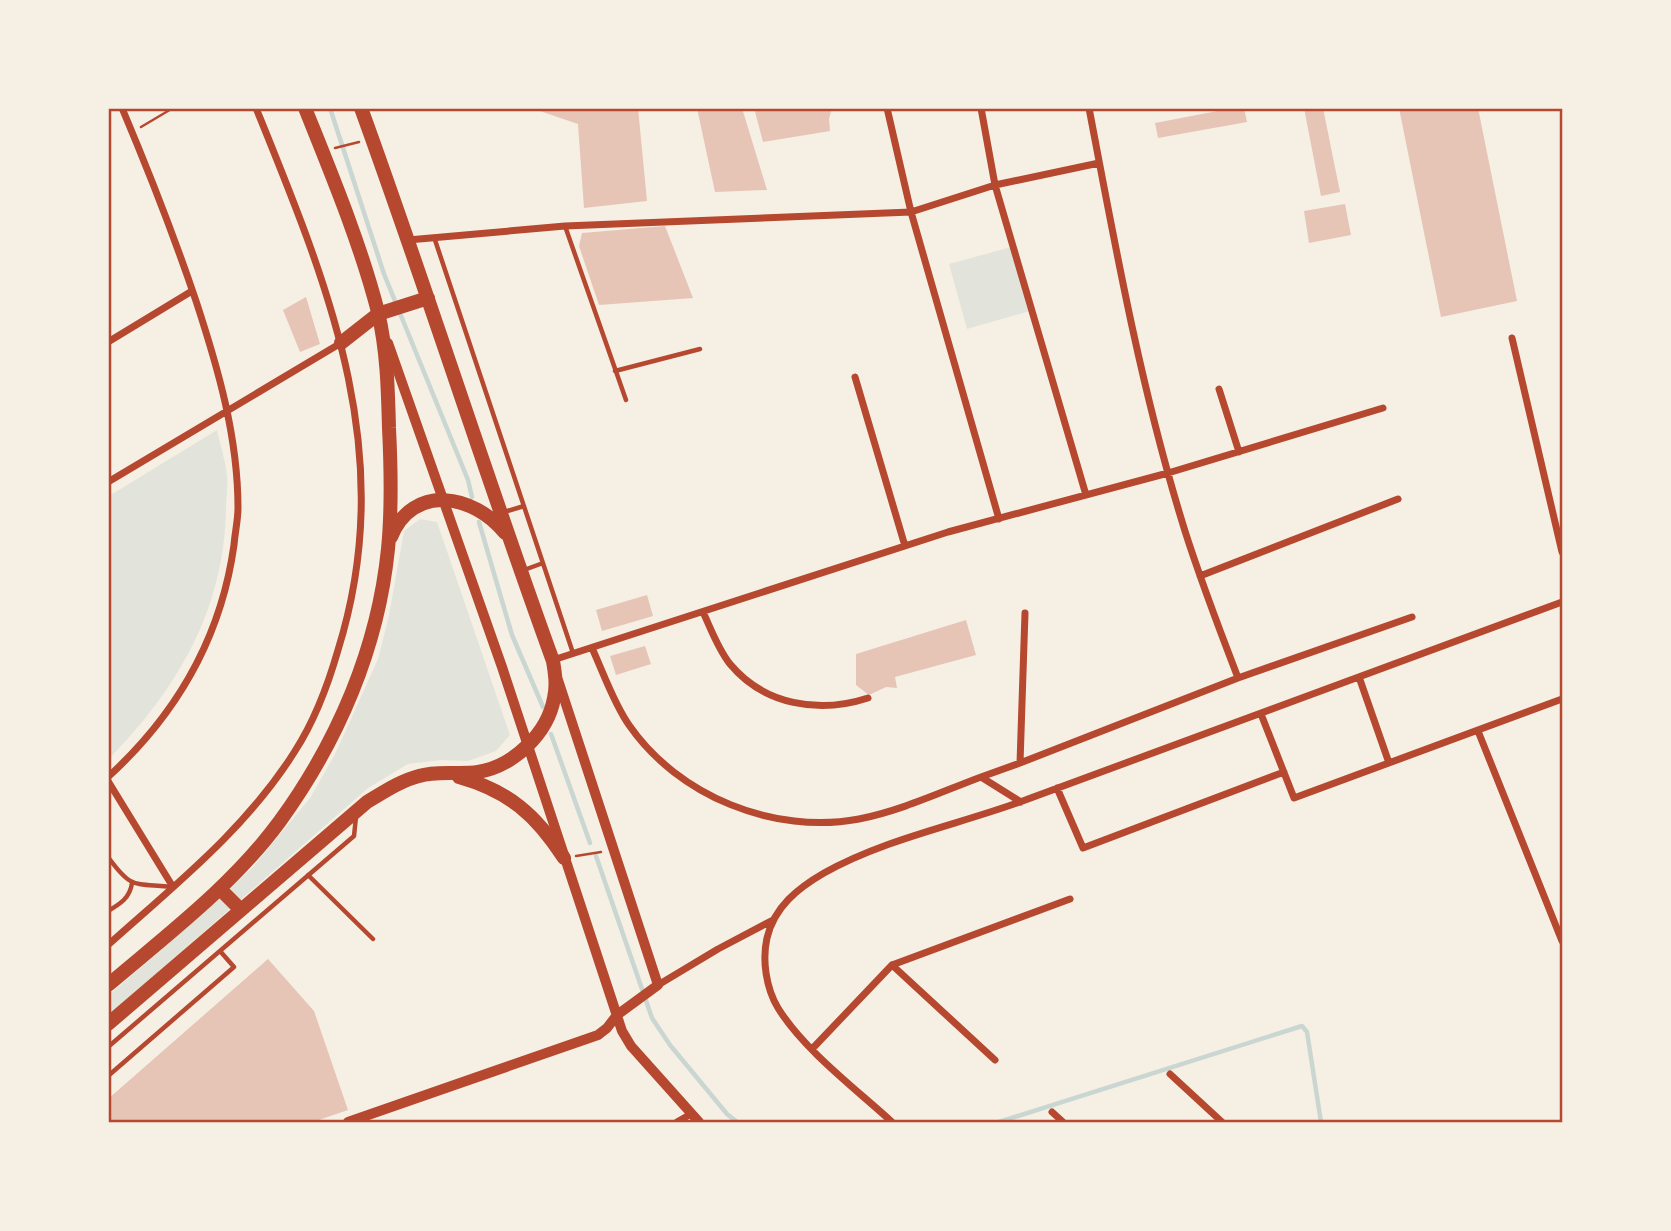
<svg xmlns="http://www.w3.org/2000/svg" width="1671" height="1231" font-family="'Exo 2',sans-serif">
<rect width="100%" height="100%" fill="#f6efe4"/>
<path fill="#e2e4dc" d="M 1015,246 L 1033,310 L 967,329 L 949,264 Z
M 217,430 C 220,445 226,462 227,477 C 228,488 226,499 226,509 C 224,610 178,688 109,759 L 109,496 Z
M 420,519 L 437,522 L 510,735 L 496,751 L 468,761 L 441,760 L 408,764 L 368,788 L 109,1015 L 109,995 L 214,904 L 253,867 L 310,798 L 335,754 L 378,659 L 389,615 L 404,531 Z"/>
<g fill="none" stroke-linecap="round" stroke-linejoin="round">
<path stroke="#c9d6d2" stroke-width="4.5" d="M 330,108 L 384,274 L 468,480 L 472,497
M 479,522 L 512,635 L 543,707
M 551,734 L 590,843
M 596,856 L 652,1018 L 670,1045 L 727,1114 L 737,1122
M 999,1122 L 1302,1026 L 1307,1032 L 1321,1122"/>
</g>
<path fill="#e6c5b7" d="M 531,108 L 638,108 L 647,201 L 584,208 L 578,124 Z
M 697,108 L 742,108 L 767,190 L 715,192 Z
M 754,108 L 832,108 L 829,119 L 830,131 L 763,142 Z
M 1233,108 L 1244,108 L 1247,122 L 1158,138 L 1155,123 Z
M 1304,108 L 1323,108 L 1340,192 L 1321,196 Z
M 1399,108 L 1478,108 L 1517,301 L 1441,317 Z
M 1345,204 L 1351,235 L 1309,243 L 1304,211 Z
M 665,226 L 693,298 L 599,305 L 579,246 L 582,233 Z
M 306,297 L 320,344 L 300,352 L 283,310 Z
M 647,595 L 653,616 L 602,631 L 596,610 Z
M 966,620 L 976,655 L 895,677 L 897,688 L 886,687 L 869,695 L 856,685 L 856,654 Z
M 645,646 L 651,664 L 616,675 L 610,656 Z
M 268,959 L 314,1011 L 348,1110 L 313,1122 L 108,1122 L 108,1099 Z"/>
<g fill="none" stroke-linecap="round" stroke-linejoin="round">
<path stroke="#b5482f" stroke-width="2.5" d="M 141,127 L 173,108
M 335,148 L 359,142
M 576,856 L 601,852"/>
<path stroke="#b5482f" stroke-width="4.5" d="M 565,226 L 626,400
M 434,237 L 573,653
M 615,371 L 700,349
M 504,512 L 524,506
M 524,570 L 543,563
M 108,857 C 132,890 134,883 172,887
M 308,875 L 373,939
M 108,911 C 120,904 130,898 132,883
M 108,1047 L 354,836 L 356,817
M 108,1076 L 234,967 L 220,951"/>
<path stroke="#b5482f" stroke-width="7" d="M 887,108 L 911,212 L 999,519
M 981,108 L 995,185 L 1086,495
M 1089,108 C 1115,245 1140,384 1181,518 C 1197,572 1218,625 1238,678
M 408,240 L 565,226 L 911,212 L 995,185 L 1099,163
M 1512,338 L 1562,552
M 108,342 L 192,291
M 855,377 L 905,546
M 1219,389 L 1239,452
M 108,482 L 341,343
M 1200,576 L 1398,499
M 703,612 C 711,629 718,649 730,664 C 764,705 819,714 868,698
M 592,648 C 603,672 614,704 629,725 C 678,796 774,835 859,819 C 900,811 941,792 981,777 L 1021,802
M 553,660 L 948,532 L 1168,473 L 1383,408
M 1359,677 L 1389,763
M 1261,714 L 1294,798 L 1562,699
M 1478,731 L 1562,941
M 1020,763 L 1238,678 L 1412,617
M 108,777 C 177,714 221,638 234,545 C 235,532 238,520 238,508 C 238,437 218,368 196,301 C 174,236 149,172 122,108
M 981,777 L 1020,763 L 1025,613
M 108,781 L 173,887
M 1057,788 L 1083,848 L 1284,772
M 108,945 C 175,885 247,828 295,751 C 315,720 328,685 338,650 C 399,454 329,288 256,108
M 892,965 L 995,1060
M 658,985 L 718,949 L 773,920
M 812,1049 L 892,965 L 1070,899
M 1170,1074 L 1222,1122
M 1052,1112 L 1063,1122
M 677,1122 L 691,1114
M 892,1122 C 856,1089 804,1050 778,1008 C 766,988 762,960 767,938 C 774,907 798,888 824,873 C 886,838 962,824 1028,799 C 1206,733 1384,668 1562,602"/>
<path stroke="#b5482f" stroke-width="10" d="M 388,343 L 502,667 L 622,1031 L 631,1046 L 699,1122
M 348,1122 L 598,1035 L 607,1028 L 617,1015 L 658,985 L 558,680"/>
<path stroke="#b5482f" stroke-width="14" d="M 341,343 L 378,314 L 428,298
M 391,537 C 413,483 474,494 505,533
M 459,777 C 509,791 536,815 564,858
M 220,889 L 241,910
M 108,985 C 168,934 233,885 280,821 C 338,741 378,648 388,549 C 392,509 391,468 389,428 C 388,389 387,350 378,312 C 361,245 331,173 305,108
M 108,1024 L 367,802 C 384,792 400,781 419,776 C 438,770 459,775 478,772 C 514,766 548,733 554,698 C 557,685 555,673 553,661 C 486,477 428,292 361,108"/>
</g>
<rect width="1671" height="1231" fill="none" stroke="#f6efe4" stroke-width="220"/>
<rect x="110" y="110" width="1451" height="1011" fill="none" stroke="#b5482f" stroke-width="2.5"/>
</svg>
